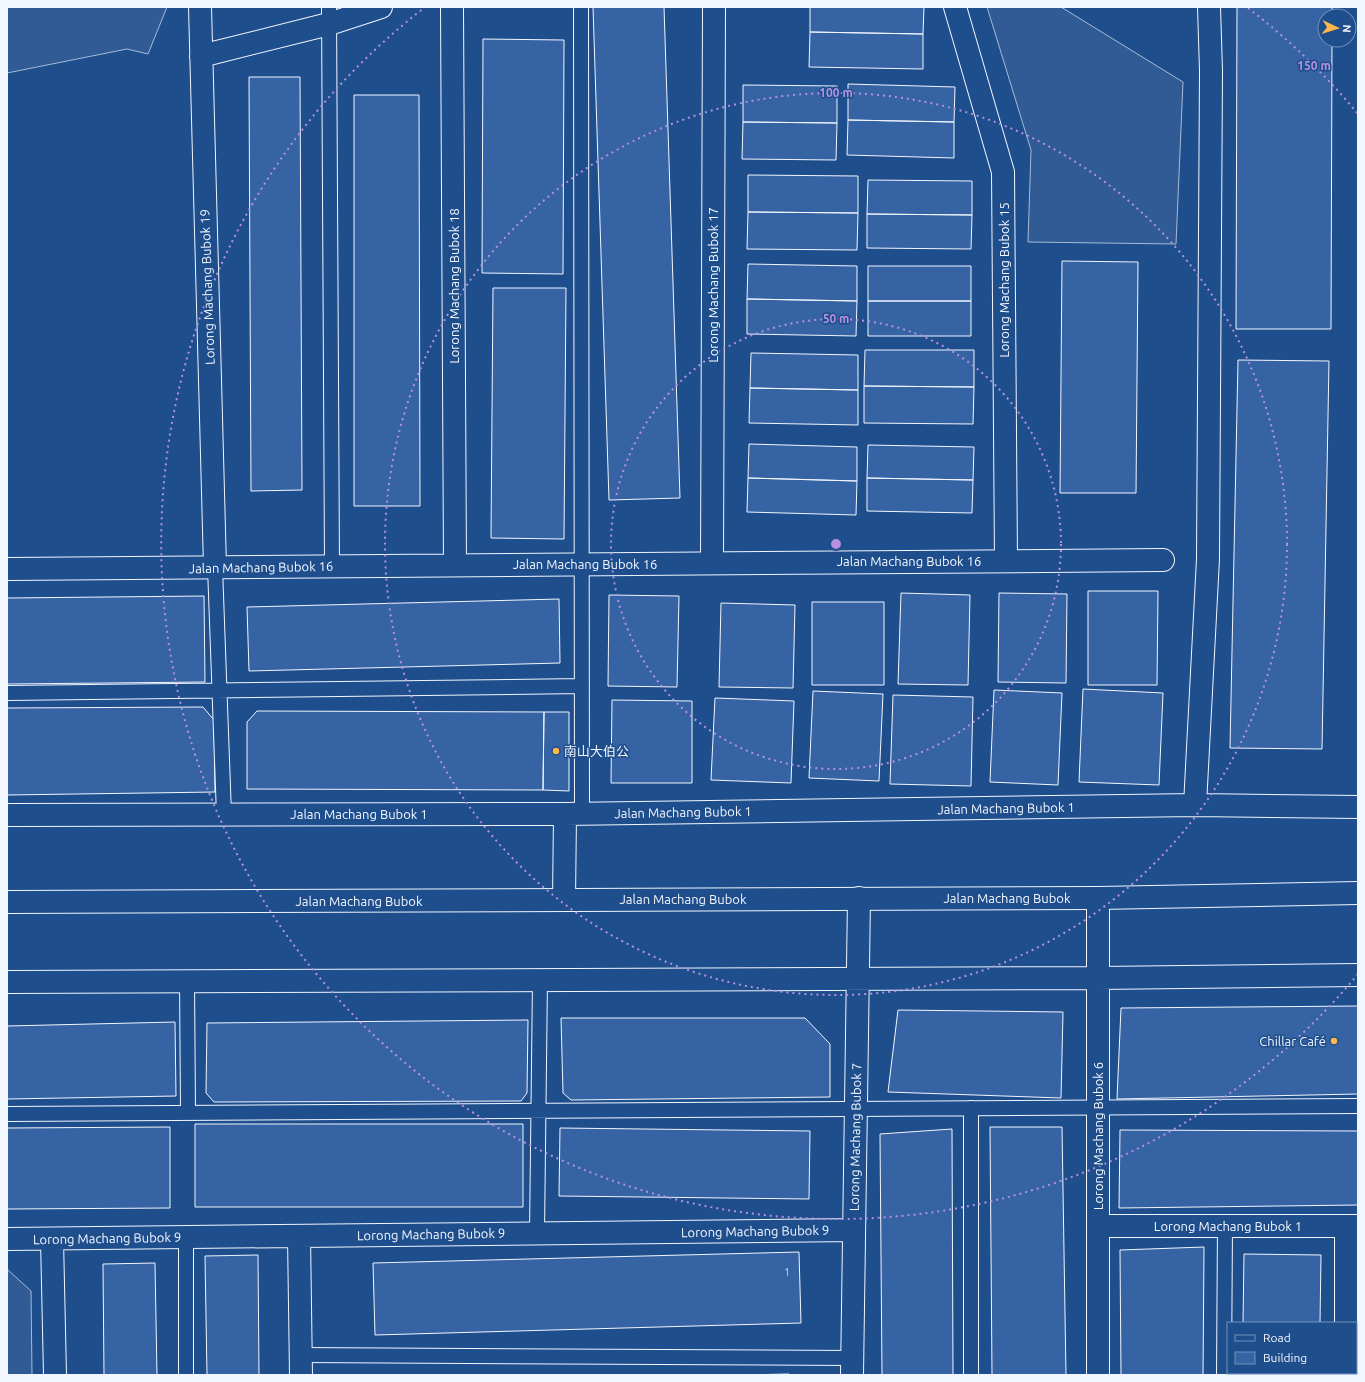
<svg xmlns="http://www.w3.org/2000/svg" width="1365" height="1382" font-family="Ubuntu,'Noto Sans SC',sans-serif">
<rect width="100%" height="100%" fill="#1f4e8c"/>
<path fill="#305b95" stroke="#a8bbd7" d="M 7,7 L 167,7 L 148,54 L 127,49 L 7,73 Z
M 987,7 L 1061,7 L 1183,82 L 1176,244 L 1028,242 L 1031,150 Z
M 7,1269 L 31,1291 L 32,1375 L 7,1375 Z"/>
<path fill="#3563a3" stroke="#f2f6ff" d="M 593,7 L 664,7 L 680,498 L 609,500 Z
M 810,7 L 924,7 L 923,34 L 810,32 Z
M 1237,7 L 1332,7 L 1332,16 L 1325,16 L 1325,40 L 1332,40 L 1331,329 L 1236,329 Z
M 810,32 L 923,34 L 923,69 L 809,67 Z
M 483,39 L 564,40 L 563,274 L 482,273 Z
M 249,77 L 300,77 L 302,490 L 251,491 Z
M 848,84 L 955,87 L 954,122 L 848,120 Z
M 743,85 L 837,86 L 837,123 L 743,122 Z
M 354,95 L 419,95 L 420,506 L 354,506 Z
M 848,120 L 954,122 L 954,158 L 847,155 Z
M 743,122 L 837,123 L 836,160 L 742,159 Z
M 748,175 L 858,176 L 858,213 L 748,212 Z
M 868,180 L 972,181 L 972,215 L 867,214 Z
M 748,212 L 858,213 L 857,250 L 747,249 Z
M 867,214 L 972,215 L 971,249 L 867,248 Z
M 1062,261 L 1138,262 L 1136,493 L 1060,493 Z
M 748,264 L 857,266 L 857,301 L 747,299 Z
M 868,266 L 971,266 L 971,301 L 868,301 Z
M 493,288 L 566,288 L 564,539 L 491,538 Z
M 747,299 L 857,301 L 856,336 L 747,334 Z
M 868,301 L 971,301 L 971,336 L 868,336 Z
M 865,350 L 974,350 L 974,387 L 864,386 Z
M 751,353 L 858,355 L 858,390 L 750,388 Z
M 1238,360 L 1329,361 L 1322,749 L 1230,748 Z
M 864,386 L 974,387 L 973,424 L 864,423 Z
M 750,388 L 858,390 L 858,425 L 749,423 Z
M 749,444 L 857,447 L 857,481 L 748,478 Z
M 868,445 L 974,447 L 973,480 L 867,478 Z
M 748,478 L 857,481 L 856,515 L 747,512 Z
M 867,478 L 973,480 L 972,513 L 867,511 Z
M 1088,591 L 1158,591 L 1157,685 L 1088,685 Z
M 901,593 L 970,595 L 968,685 L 898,684 Z
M 999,593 L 1067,594 L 1066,683 L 998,682 Z
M 609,595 L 679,596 L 677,687 L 608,686 Z
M 204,596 L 205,682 L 7,684 L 7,598 Z
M 559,599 L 560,663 L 249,671 L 247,607 Z
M 812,602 L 884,602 L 884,685 L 812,685 Z
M 721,603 L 795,605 L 793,688 L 719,687 Z
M 1083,689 L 1163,693 L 1159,785 L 1079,782 Z
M 994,690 L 1062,693 L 1058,785 L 990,782 Z
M 813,691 L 883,694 L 879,781 L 809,778 Z
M 893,695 L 973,697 L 971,786 L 890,784 Z
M 715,698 L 794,701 L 791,783 L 711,780 Z
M 612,700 L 692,701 L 692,783 L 611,783 Z
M 203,707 L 214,720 L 215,792 L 7,795 L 7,708 Z
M 257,711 L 544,712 L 543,790 L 247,789 L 247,722 Z
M 544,712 L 569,712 L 569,791 L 543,790 Z
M 1358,1006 L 1358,1094 L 1117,1099 L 1121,1008 Z
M 898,1010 L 1063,1012 L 1061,1098 L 888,1092 Z
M 561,1018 L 805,1018 L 830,1044 L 830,1097 L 571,1100 L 563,1093 Z
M 528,1020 L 527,1093 L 521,1101 L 214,1102 L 206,1093 L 207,1023 Z
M 175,1022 L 176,1096 L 7,1099 L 7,1026 Z
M 195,1124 L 523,1124 L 523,1207 L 195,1207 Z
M 170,1127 L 170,1208 L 7,1209 L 7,1128 Z
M 990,1127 L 1062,1127 L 1066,1375 L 992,1375 Z
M 560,1128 L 810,1131 L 809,1199 L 559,1196 Z
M 952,1129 L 953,1375 L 882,1375 L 880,1134 Z
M 1120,1130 L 1358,1131 L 1358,1205 L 1119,1208 Z
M 1204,1247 L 1203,1375 L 1121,1375 L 1120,1250 Z
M 799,1252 L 801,1323 L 375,1335 L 373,1263 Z
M 1244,1254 L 1321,1255 L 1320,1323 L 1243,1323 Z
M 258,1255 L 259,1375 L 207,1375 L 205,1256 Z
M 155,1263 L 157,1375 L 104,1375 L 103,1264 Z
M 1243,1373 L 1320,1373 L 1320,1375 L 1243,1375 Z
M 789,1374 L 789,1375 L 741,1375 Z"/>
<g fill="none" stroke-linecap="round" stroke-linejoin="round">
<g stroke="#f2f6ff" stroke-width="16">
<path id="lane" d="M 329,7 L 332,566
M 581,7 L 582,814
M 215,567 L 224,815
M 7,693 L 582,686
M 187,981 L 188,1112
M 971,1108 L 971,1375
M 7,1114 L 1358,1106
M 537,1233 L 540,979
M 301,1355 L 852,1358
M 186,1375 L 186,1237
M 1224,1375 L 1225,1226"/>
</g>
<g stroke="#f2f6ff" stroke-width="24">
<path id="street" d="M 200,7 L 215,567
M 452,7 L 455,565
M 955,7 L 1003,172 L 1006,560
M 201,56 L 329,24 L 381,7
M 712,563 L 714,7
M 7,569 L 1163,560
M 1195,805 L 1208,559 L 1211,71 L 1209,7
M 7,815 L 565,814 L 1195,805 L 1358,807
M 1098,898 L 1098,1375
M 564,900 L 565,814
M 7,982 L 1098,978 L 1358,975
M 1098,1226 L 1358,1226
M 299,1236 L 301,1375
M 7,1239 L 854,1230
M 52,1239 L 55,1375
M 1346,1323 L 1346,1226
M 852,1375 L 859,898
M 1346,1375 L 1346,1373"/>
</g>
<g stroke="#f2f6ff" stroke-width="24">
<path id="secondary" d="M 7,902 L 1098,898 L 1358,893"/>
</g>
<use href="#lane" stroke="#1f4e8c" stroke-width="14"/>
<use href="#street" stroke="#1f4e8c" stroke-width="22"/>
<use href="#secondary" stroke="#1f4e8c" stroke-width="22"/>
</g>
<g fill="none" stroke="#b691df" stroke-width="2" stroke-dasharray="2 4">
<circle cx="836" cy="544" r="225"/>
<circle cx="836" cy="544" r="451"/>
<path d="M1358 974A676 676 0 1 1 424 8M1248 8A676 676 0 0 1 1358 114"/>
</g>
<g fill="#ffb74d" stroke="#1f4e8c" stroke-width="1.5">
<circle cx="556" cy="751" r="4"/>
<circle cx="1334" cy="1041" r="4"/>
</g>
<g text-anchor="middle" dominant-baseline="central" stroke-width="3" stroke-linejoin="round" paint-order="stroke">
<g font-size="11" fill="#c3d1e8">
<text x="787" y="1272">1</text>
</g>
<g font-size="13" fill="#f2f6ff" stroke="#1f4e8c">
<text transform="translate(1004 280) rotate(-90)">Lorong Machang Bubok 15</text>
<text transform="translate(713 285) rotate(-90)">Lorong Machang Bubok 17</text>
<text transform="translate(454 286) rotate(-90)">Lorong Machang Bubok 18</text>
<text transform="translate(207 287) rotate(-92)">Lorong Machang Bubok 19</text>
<text x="909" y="561">Jalan Machang Bubok 16</text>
<text x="585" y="564">Jalan Machang Bubok 16</text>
<text transform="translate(261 567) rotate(-1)">Jalan Machang Bubok 16</text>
<text transform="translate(1006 808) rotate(-1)">Jalan Machang Bubok 1</text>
<text transform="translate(683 812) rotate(-1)">Jalan Machang Bubok 1</text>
<text x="359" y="814">Jalan Machang Bubok 1</text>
<text x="1007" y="898">Jalan Machang Bubok</text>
<text x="683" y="899">Jalan Machang Bubok</text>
<text x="359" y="901">Jalan Machang Bubok</text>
<text transform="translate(1098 1136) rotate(-90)">Lorong Machang Bubok 6</text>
<text transform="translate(855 1137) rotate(-89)">Lorong Machang Bubok 7</text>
<text x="1228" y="1226">Lorong Machang Bubok 1</text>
<text transform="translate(755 1231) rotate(-1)">Lorong Machang Bubok 9</text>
<text transform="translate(431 1234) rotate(-1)">Lorong Machang Bubok 9</text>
<text transform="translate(107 1238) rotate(-1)">Lorong Machang Bubok 9</text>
</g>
<g font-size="13" fill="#f2f6ff" stroke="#1f4e8c" text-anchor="start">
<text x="564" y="751">南山大伯公</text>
<text x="1326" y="1041" text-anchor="end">Chillar Café</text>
</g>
</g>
<circle cx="836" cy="544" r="6" fill="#b691df" stroke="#1f4e8c" stroke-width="2"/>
<g font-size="12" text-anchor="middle" font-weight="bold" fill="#b691df" stroke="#1f4e8c" stroke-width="3" stroke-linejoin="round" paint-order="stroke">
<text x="1314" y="70">150 m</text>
<text x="836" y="97">100 m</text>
<text x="836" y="323">50 m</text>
</g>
<rect width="1365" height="1382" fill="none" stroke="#f2f6ff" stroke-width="16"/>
<rect x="1227" y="1322" width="130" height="52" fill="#1f4e8c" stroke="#7391ba"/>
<rect x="1235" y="1335" width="20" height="6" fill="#1f4e8c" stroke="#7391ba"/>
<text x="1263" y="1342" font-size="12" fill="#f2f6ff">Road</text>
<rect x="1235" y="1352" width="20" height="12" fill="#3563a3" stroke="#7391ba"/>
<text x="1263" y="1362" font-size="12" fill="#f2f6ff">Building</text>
<g transform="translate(1337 28) rotate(94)"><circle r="19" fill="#1f4e8c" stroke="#7391ba"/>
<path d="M0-3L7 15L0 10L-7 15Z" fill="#ffb74d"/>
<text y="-6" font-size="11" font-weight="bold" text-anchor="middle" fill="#f2f6ff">N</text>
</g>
</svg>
